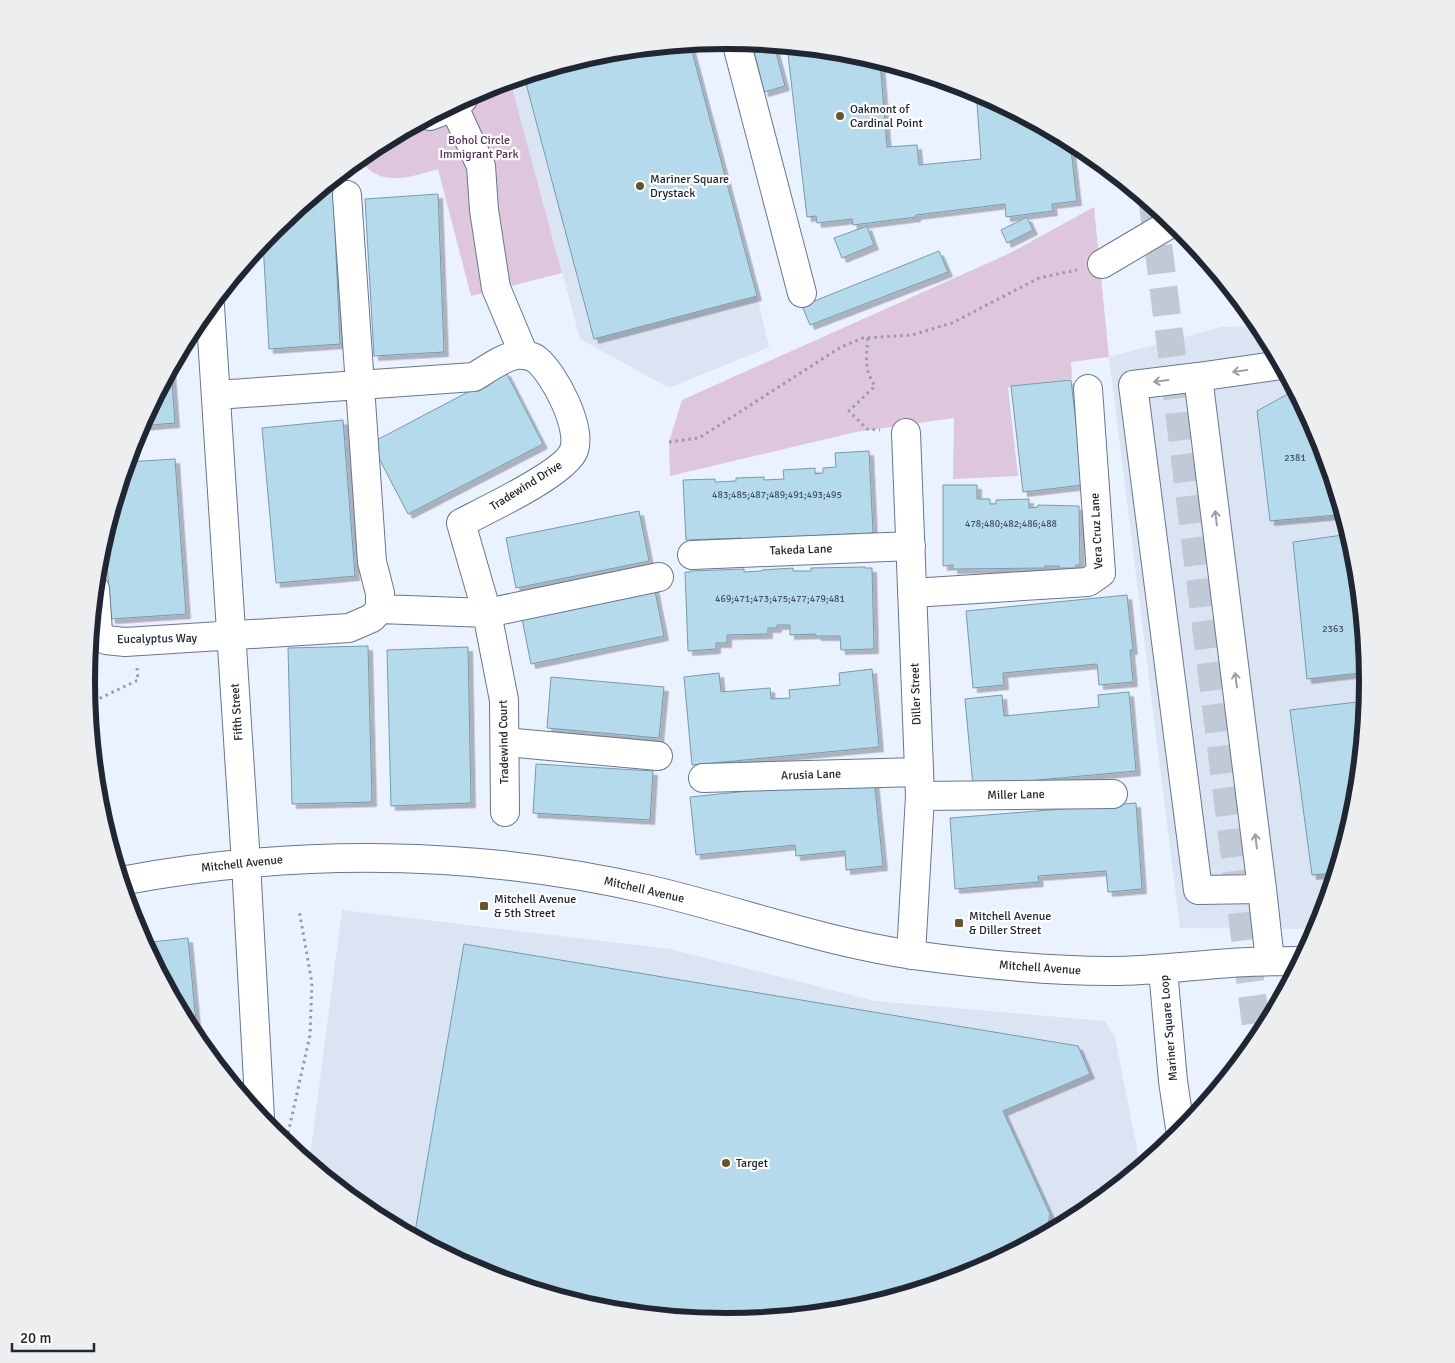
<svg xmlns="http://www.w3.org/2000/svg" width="1455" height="1363" font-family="Signika,sans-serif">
<defs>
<filter id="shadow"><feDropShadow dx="4.5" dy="4.5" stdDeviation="0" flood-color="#0004"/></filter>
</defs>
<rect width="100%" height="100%" fill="#ebf2ff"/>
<path fill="#dbe4f3" d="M 690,44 L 757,296 L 769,347 L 669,388 L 580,339 L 510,80 L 603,52 Z
M 1262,326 L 1320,436 L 1357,557 L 1369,682 L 1357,807 L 1319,929 L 1180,928 L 1109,357 L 1222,327 Z
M 342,910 L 670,949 L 875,1001 L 1105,1021 L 1115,1037 L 1141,1168 L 1084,1215 L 973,1274 L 852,1311 L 727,1323 L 602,1311 L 482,1274 L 371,1215 L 309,1164 Z"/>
<path fill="#dec7dd" d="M 510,80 L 562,273 L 471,296 L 438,169 C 419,174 395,184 376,174 C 369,171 364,164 357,159 L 371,148 L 482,89 Z
M 1094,207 L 1109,357 L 1071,362 L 1072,379 L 1008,387 L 1018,476 L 953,479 L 954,418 L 856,432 L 670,476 L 669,442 L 682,400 L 1008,254 Z"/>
<path fill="#b4daec" stroke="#769bab" filter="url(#shadow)" d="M 752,42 L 774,45 L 785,86 L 764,92 Z
M 690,44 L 757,296 L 594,339 L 524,76 L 603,52 Z
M 787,46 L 853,52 L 880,61 L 887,147 L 917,145 L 919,165 L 981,159 L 976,90 L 1070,141 L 1077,201 L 1052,204 L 1053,211 L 1006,217 L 1005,204 L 916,215 L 916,217 L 853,225 L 852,219 L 817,223 L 816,216 L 807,217 Z
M 325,186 L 333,186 L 340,344 L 269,349 L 263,242 L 274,228 Z
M 438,194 L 444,352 L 374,356 L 365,199 Z
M 1027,217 L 1033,230 L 1007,243 L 1001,230 Z
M 867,226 L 874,245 L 842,258 L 834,238 Z
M 939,251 L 948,272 L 810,325 L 802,306 Z
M 171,369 L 175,423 L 140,426 Z
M 506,372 L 543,444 L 408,514 L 371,443 Z
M 1071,380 L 1083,485 L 1023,492 L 1011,386 Z
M 1295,390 L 1320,436 L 1334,481 L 1336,515 L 1270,521 L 1257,411 Z
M 343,420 L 355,576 L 276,583 L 262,428 Z
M 869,451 L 873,533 L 759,538 L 757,540 L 742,541 L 741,538 L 686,540 L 683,480 L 715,479 L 715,482 L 736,481 L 736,478 L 764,477 L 764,480 L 784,479 L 783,470 L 815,468 L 815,474 L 823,473 L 823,468 L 836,467 L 835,453 Z
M 175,459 L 186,614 L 111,619 L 105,535 L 127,462 Z
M 943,485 L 977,485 L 977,499 L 990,499 L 990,504 L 996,504 L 996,500 L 1029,499 L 1029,508 L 1038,507 L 1038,505 L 1079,506 L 1080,565 L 1076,565 L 1076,568 L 1059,568 L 1059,566 L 1045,566 L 1045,568 L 953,569 L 953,565 L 943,566 Z
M 639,511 L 649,561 L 516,588 L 506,538 Z
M 1350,534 L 1356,556 L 1368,672 L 1307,679 L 1293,542 Z
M 865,567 L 865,568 L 872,568 L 874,649 L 841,650 L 840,636 L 817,636 L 815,634 L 790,635 L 790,625 L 777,625 L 777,628 L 768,628 L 768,634 L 727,635 L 727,643 L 716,643 L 716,649 L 688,651 L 685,572 L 690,572 L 690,571 L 744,569 L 744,572 L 762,571 L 762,570 L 793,568 L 793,571 L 811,571 L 811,568 Z
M 654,586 L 664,636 L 531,664 L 521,614 Z
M 1127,595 L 1133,650 L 1130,650 L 1133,682 L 1099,685 L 1097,664 L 1003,673 L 1004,685 L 973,688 L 966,611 Z
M 368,646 L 372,802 L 292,804 L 288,648 Z
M 468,647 L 471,803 L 391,806 L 387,650 Z
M 872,669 L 879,747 L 692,765 L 684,677 L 719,673 L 721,692 L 770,688 L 771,699 L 790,698 L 789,690 L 840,685 L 839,673 Z
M 551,677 L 664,687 L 659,738 L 547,728 Z
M 1129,692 L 1136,771 L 973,786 L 965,699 L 1002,695 L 1004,716 L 1099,707 L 1098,695 Z
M 1357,702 L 1362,750 L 1357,807 L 1337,873 L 1312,875 L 1290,710 Z
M 536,764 L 653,771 L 650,820 L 533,813 Z
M 874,778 L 883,866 L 846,870 L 845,851 L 796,856 L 795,845 L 696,855 L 690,797 Z
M 1136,803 L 1142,889 L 1108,892 L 1106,871 L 1038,876 L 1039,882 L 955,889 L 950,818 Z
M 188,938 L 198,1043 L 143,943 Z
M 464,944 L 1078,1046 L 1090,1074 L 1003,1111 L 1050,1214 L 1046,1235 L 973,1274 L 852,1311 L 727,1323 L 602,1311 L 482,1274 L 414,1238 Z"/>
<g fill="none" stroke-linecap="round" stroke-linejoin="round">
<path stroke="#c2c9d6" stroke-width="28" stroke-dasharray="28 14" stroke-linecap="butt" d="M 1153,204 L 1258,1042"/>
<g stroke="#667692" stroke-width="30">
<path id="minor" d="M 736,41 L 802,293
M 454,107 L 481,166 L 484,210 L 496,288 L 524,355
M 430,116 L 454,107 L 463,99
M 347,195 L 372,562 L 380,593 L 380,609
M 1102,264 L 1173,222
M 210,306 L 246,863 L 260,1118
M 1198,377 L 1282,365
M 906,433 L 920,796 L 911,955
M 692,555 L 911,546
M 95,589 L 98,632 L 106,640 L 125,642 L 349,628 L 372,618 L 380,609 L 487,613 L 461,523 C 484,511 566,473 574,450 C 582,427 554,373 536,359 C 532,356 522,354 517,355 C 503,357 486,370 474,377 L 216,395
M 912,593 L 1088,582 L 1101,573 L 1088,389
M 505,742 L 658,756
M 703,778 L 919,772
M 920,796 L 1113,794
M 505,812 L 504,700 L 487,613 L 659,577
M 121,881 C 297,848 477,850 651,890 C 739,911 824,942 913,955 C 978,964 1045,971 1111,971 C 1157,971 1202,964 1248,962 C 1266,961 1284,961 1302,961
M 1262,889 L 1198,890 L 1133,385 L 1198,377 L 1262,889 L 1270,961
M 1163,970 L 1173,1081 L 1181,1135"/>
</g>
<path stroke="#959ca8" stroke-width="3" stroke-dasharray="2.5 4" stroke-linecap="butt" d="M 364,154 L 367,157
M 868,338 C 866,358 864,369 875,386 L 849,411 L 867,429 L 880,430
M 669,442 L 699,438 L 841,347 L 863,338 L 912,335 L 952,323 L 1039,278 L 1077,270
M 88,704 L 138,680 L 137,668
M 287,1146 L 287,1138 L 310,1035 L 312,983 L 299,910"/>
<use href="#minor" stroke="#fff" stroke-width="28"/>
</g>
<defs><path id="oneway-shaft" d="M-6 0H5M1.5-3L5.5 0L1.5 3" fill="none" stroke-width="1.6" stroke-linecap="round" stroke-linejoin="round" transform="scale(1.25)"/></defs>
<g stroke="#9b9ea3">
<use href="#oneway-shaft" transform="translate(1240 371) rotate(172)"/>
<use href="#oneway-shaft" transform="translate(1161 381) rotate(173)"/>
<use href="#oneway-shaft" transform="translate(1216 518) rotate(-97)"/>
<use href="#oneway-shaft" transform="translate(1236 680) rotate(-97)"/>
<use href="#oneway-shaft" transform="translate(1256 841) rotate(-97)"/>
</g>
<g fill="#655623" stroke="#fff" stroke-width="2">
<circle cx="840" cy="116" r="5"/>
<circle cx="640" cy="186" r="5"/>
<rect x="479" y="901" width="10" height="10" rx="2.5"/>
<rect x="954" y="918" width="10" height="10" rx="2.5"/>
<circle cx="726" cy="1163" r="5"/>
</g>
<g text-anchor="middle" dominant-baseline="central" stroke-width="4.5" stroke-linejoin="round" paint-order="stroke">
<g font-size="10" fill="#455460">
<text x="1295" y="458">2381</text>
<text x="777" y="495">483;485;487;489;491;493;495</text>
<text x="1011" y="524">478;480;482;486;488</text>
<text x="780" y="599">469;471;473;475;477;479;481</text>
<text x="1333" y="629">2363</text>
</g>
<g font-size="12" fill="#202732" stroke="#fff" text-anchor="start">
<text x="850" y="109">Oakmont of<tspan x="850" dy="14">Cardinal Point</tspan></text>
<text x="650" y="179">Mariner Square<tspan x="650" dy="14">Drystack</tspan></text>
<text x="494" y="899">Mitchell Avenue<tspan x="494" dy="14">&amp; 5th Street</tspan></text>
<text x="969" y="916">Mitchell Avenue<tspan x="969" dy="14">&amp; Diller Street</tspan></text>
<text x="736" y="1163">Target</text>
</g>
<g font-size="12" fill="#573156" stroke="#fff">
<text x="479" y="140">Bohol Circle<tspan x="479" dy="14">Immigrant Park</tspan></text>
</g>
<g font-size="12" fill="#202732" stroke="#fff">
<text transform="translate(526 486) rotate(-32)">Tradewind Drive</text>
<text transform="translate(1097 531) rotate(-93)">Vera Cruz Lane</text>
<text transform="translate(801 550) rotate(-2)">Takeda Lane</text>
<text transform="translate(157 639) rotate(-1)">Eucalyptus Way</text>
<text transform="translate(916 694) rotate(-92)">Diller Street</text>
<text transform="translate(237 712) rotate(-94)">Fifth Street</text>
<text transform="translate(504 742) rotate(-91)">Tradewind Court</text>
<text transform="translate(811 775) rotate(-2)">Arusia Lane</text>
<text transform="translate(1016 795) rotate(-1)">Miller Lane</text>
<text transform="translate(242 864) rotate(-6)">Mitchell Avenue</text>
<text transform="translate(644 890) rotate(13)">Mitchell Avenue</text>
<text transform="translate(1040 968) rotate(4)">Mitchell Avenue</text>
<text transform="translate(1169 1028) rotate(-95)">Mariner Square Loop</text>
</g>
</g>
<path d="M0 0H1455V1363H0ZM95 681a632 632 0 1 1 1264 0a632 632 0 1 1-1264 0Z" fill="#edeeef" fill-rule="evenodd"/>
<path fill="none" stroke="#202732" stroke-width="6" d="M95 681a632 632 0 1 1 1264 0a632 632 0 1 1-1264 0Z"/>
<path d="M12 1343v8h82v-8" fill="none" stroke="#202732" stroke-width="2.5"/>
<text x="20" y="1343" font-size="15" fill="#202732" stroke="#ffffff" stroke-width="4" paint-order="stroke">20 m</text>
</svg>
